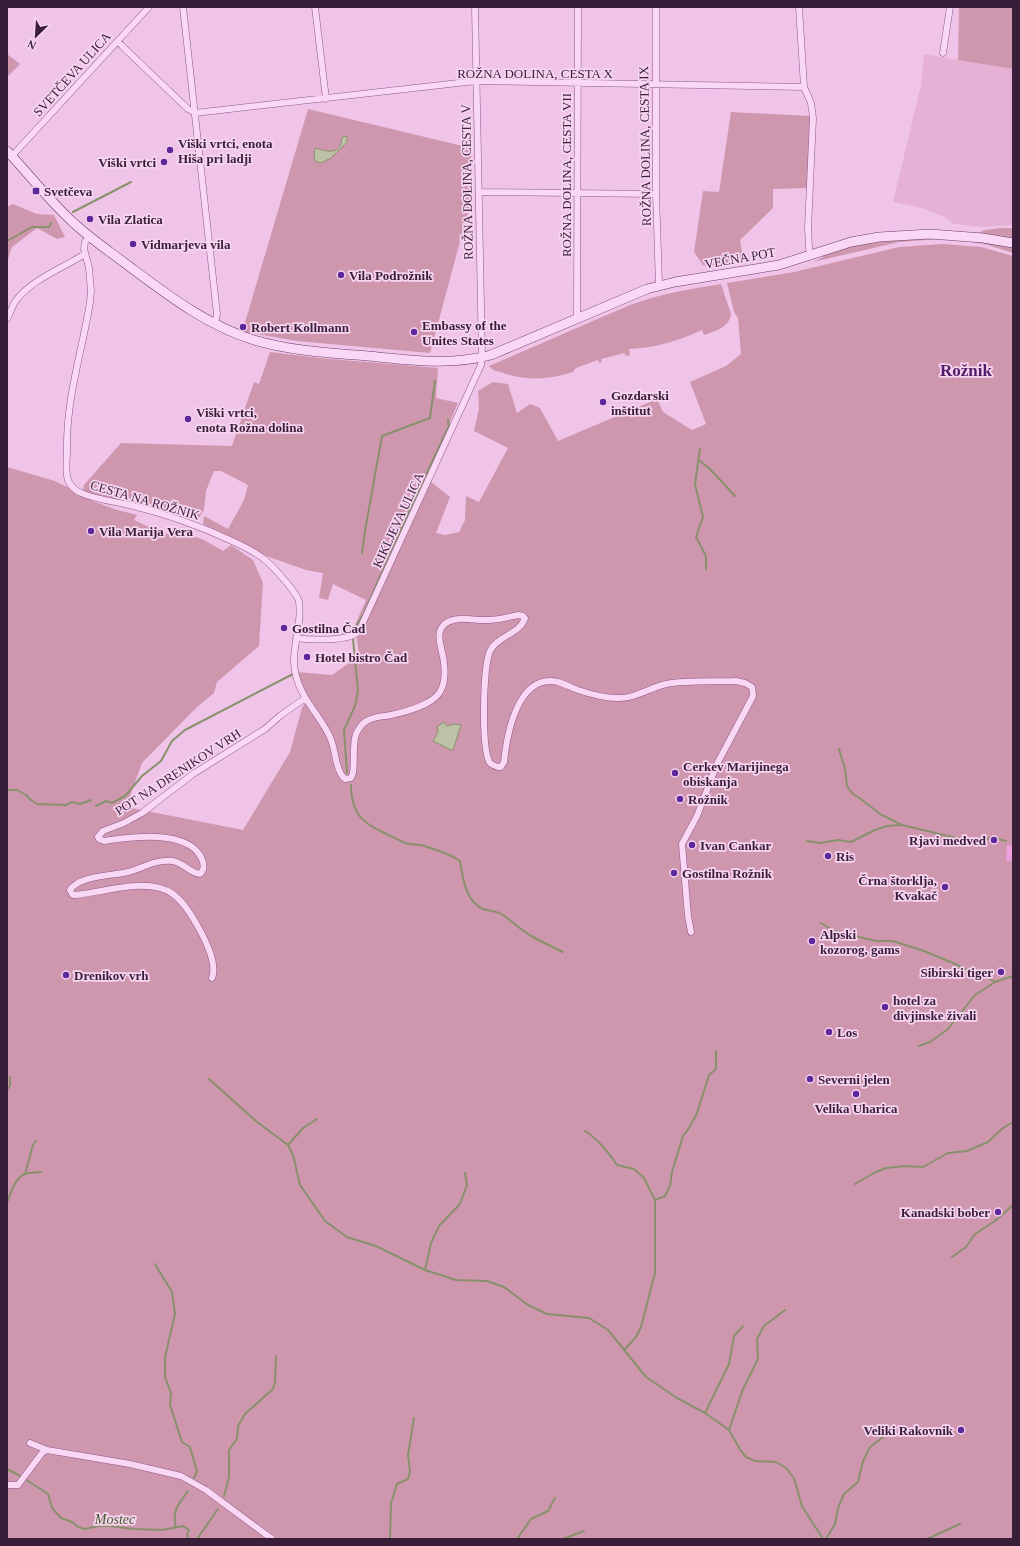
<svg xmlns="http://www.w3.org/2000/svg" width="1020" height="1546" font-family="Georgia,serif">
<rect width="100%" height="100%" fill="#efc4e8"/>
<path fill="#e5b1d5" d="M 924,54 L 1013,69 L 1013,225 L 981,227 L 962,225 L 952,223 L 946,218 L 922,208 L 893,202 L 921,85 Z"/>
<path fill="#ce97ae" d="M 959,7 L 1013,7 L 1013,69 L 958,60 Z
M 7,54 L 20,64 L 7,77 Z
M 308,109 L 471,148 L 472,197 L 430,353 L 297,341 L 245,332 L 244,326 Z
M 731,112 L 810,116 L 808,188 L 773,189 L 773,208 L 740,240 L 744,263 L 719,267 L 703,265 L 694,252 L 703,191 L 719,192 Z
M 13,204 L 37,214 L 54,215 L 65,237 L 57,239 L 37,228 L 12,247 L 7,262 L 7,207 Z
M 1001,228 L 1013,228 L 1013,240 L 978,233 L 985,230 Z
M 939,237 L 939,239 L 899,242 L 813,262 L 823,257 L 823,254 C 862,241 898,240 939,237 Z
M 962,240 L 972,240 L 1013,246 L 1013,253 L 988,245 Z
M 943,244 L 981,247 L 1013,256 L 1013,1539 L 7,1539 L 7,467 L 55,481 L 67,487 L 77,495 L 114,509 L 137,515 L 134,520 L 164,534 L 184,533 L 204,540 L 223,551 L 231,545 L 253,560 L 263,583 L 259,646 L 217,682 L 214,693 L 196,708 L 142,763 L 126,807 L 243,830 L 290,752 L 302,708 L 308,698 L 297,672 L 332,675 L 359,656 L 355,625 L 366,600 L 333,584 L 328,600 L 319,598 L 323,573 L 306,570 L 266,556 L 226,535 L 204,525 L 203,523 L 204,516 L 228,529 L 244,500 L 248,485 L 221,471 L 214,471 L 206,491 L 204,510 L 198,519 L 188,519 L 171,513 L 83,491 L 84,485 L 121,443 L 232,446 L 254,382 L 259,384 L 270,352 L 319,358 L 438,368 L 436,398 L 458,403 L 426,478 L 450,497 L 436,533 L 445,535 L 459,532 L 465,520 L 466,496 L 479,502 L 508,448 L 474,431 L 479,408 L 478,391 L 493,382 L 508,384 L 517,413 L 530,404 L 540,408 L 558,441 L 657,399 L 663,412 L 692,430 L 706,424 L 690,382 L 726,366 L 741,354 L 738,318 L 734,312 L 727,283 L 794,272 L 899,247 Z
M 721,284 L 731,314 C 729,328 715,331 704,335 L 702,330 C 678,341 655,348 629,349 L 630,355 L 625,356 L 625,353 L 601,359 L 602,362 L 599,363 L 598,360 L 576,368 L 573,372 C 549,380 527,381 503,373 C 497,371 493,371 489,366 L 630,305 C 660,294 690,289 721,284 Z"/>
<path fill="#eca0dd" d="M 1007,845 L 1013,845 L 1013,861 L 1006,861 Z"/>
<path fill="#bdc2a6" stroke="#89916c" d="M 343,136 L 347,137 L 347,142 L 331,158 L 321,163 L 315,161 L 314,156 L 315,148 C 322,150 335,155 340,146 C 342,143 341,139 343,136 Z
M 444,722 L 447,726 L 454,724 L 461,725 L 453,750 L 451,750 L 433,741 L 438,732 L 437,727 Z"/>
<g fill="none" stroke-linecap="round" stroke-linejoin="round">
<path stroke="#89916c" stroke-width="2" d="M 73,212 L 131,182
M 7,241 L 32,227 L 49,227 L 51,223
M 700,449 L 695,484 L 703,517 L 696,537 L 706,556 L 706,569
M 700,461 L 710,469 L 735,496
M 362,553 L 365,531 L 382,436 L 430,418 L 435,381
M 353,632 L 364,613 L 416,496 L 449,426 L 448,420
M 839,749 L 845,769 L 847,786 L 853,794 L 861,799 L 880,814 L 902,825 L 969,841 L 994,838 L 1006,841
M 347,773 L 344,730 L 355,706 L 358,691 L 353,639
M 351,785 C 351,824 374,827 405,843 C 410,845 415,844 421,845 C 434,849 449,853 460,861 C 463,878 465,901 483,909 C 489,911 498,911 503,915 C 513,922 522,931 533,937 C 542,942 553,947 563,952
M 7,790 L 17,790 L 26,795 L 31,800 L 37,804 L 66,805 L 72,802 L 80,804 L 91,800
M 96,806 L 106,801 L 112,803 L 125,796 L 142,776 L 161,761 L 172,741 L 185,730 L 293,674
M 807,841 L 820,843 L 838,840 L 851,842 L 875,830 L 887,826 L 901,825
M 821,923 L 834,931 L 846,934 L 876,941 L 893,941 L 924,951 L 953,963 L 969,971 L 979,973 L 995,982
M 919,1046 L 930,1042 L 948,1029 L 975,995 L 995,982 L 1013,976
M 209,1079 L 257,1122 L 288,1145 L 293,1155 L 300,1185 L 325,1221 L 347,1237 L 376,1246 L 425,1270 L 456,1280 L 487,1281 L 504,1287 L 528,1305 L 547,1314 L 589,1318 L 608,1330 L 646,1377 L 677,1398 L 705,1413 L 729,1430 L 741,1451 L 746,1457 L 755,1461 L 776,1462 L 786,1468 L 794,1478 L 802,1506 L 823,1539
M 7,1090 L 10,1086 L 10,1077
M 585,1131 C 599,1140 608,1152 617,1165 L 634,1169 L 644,1178 L 655,1200
M 288,1145 L 303,1128 L 317,1119
M 25,1174 L 33,1145 L 36,1141
M 855,1184 L 874,1173 L 886,1168 L 905,1166 L 923,1167 L 948,1153 L 967,1151 L 988,1142 L 1003,1128 L 1013,1122
M 7,1203 C 10,1195 15,1177 25,1174 C 30,1172 35,1173 41,1172
M 952,1257 L 966,1247 L 975,1234 L 995,1221 L 1013,1205
M 155,1264 L 172,1292 L 175,1314 L 165,1357 L 165,1377 L 171,1393 L 170,1405 L 182,1442 L 190,1447 L 197,1471 L 194,1478
M 425,1270 L 431,1243 L 439,1226 L 460,1204 L 467,1185 L 465,1173
M 625,1349 L 636,1337 L 641,1327 L 655,1273 L 655,1200 L 665,1196 L 670,1186 L 672,1172 L 683,1136 L 689,1128 L 697,1113 L 709,1075 L 716,1069 L 716,1051
M 705,1413 L 729,1364 L 734,1336 L 743,1326
M 729,1430 L 743,1389 L 758,1359 L 757,1339 L 764,1326 L 785,1310
M 7,1469 L 22,1477 L 48,1494 L 52,1508 L 61,1518 L 72,1522 L 78,1527 L 85,1529 L 98,1526 L 109,1526 L 134,1529 L 162,1530 L 183,1526 L 189,1530 L 187,1535 L 188,1539
M 224,1496 L 229,1477 L 229,1450 L 237,1439 L 238,1426 L 245,1414 L 273,1389 L 275,1382 L 276,1356
M 176,1528 C 172,1510 178,1505 188,1491
M 197,1539 L 218,1509
M 390,1539 L 391,1503 L 397,1484 L 408,1479 L 410,1472 L 408,1455 L 414,1418
M 517,1539 L 531,1519 L 548,1511 L 555,1498
M 563,1539 L 584,1531
M 826,1539 L 835,1524 L 838,1508 L 844,1494 L 858,1482 L 863,1461 L 870,1447 L 887,1434
M 927,1539 L 960,1524"/>
<g stroke="#8b5a8b" stroke-width="7">
<path id="minor" d="M 183,7 L 217,314 L 215,324
M 315,7 L 326,99
M 656,7 L 656,194 L 659,285
M 799,7 L 804,87 L 811,103 L 813,118 L 808,228 L 809,248 L 810,255
M 118,41 L 122,46 L 188,109 L 195,113 L 476,81 L 804,87
M 943,53 L 950,7
M 12,156 L 149,7
M 479,192 L 656,194
M 90,236 L 85,242 L 84,249 L 89,268 L 91,291 L 90,302 C 82,353 66,397 67,451 C 67,460 65,471 68,480 C 70,486 76,491 81,493 C 95,499 110,501 125,504 C 164,513 196,524 232,541 C 243,546 256,552 265,560 C 273,566 298,594 299,602 C 303,627 289,651 296,676 C 302,700 320,715 330,737 C 336,750 335,770 345,779 L 351,778 L 353,773 C 355,760 352,747 356,734 C 358,730 361,725 365,722 C 373,716 382,717 391,715 C 405,712 435,704 441,690 C 445,682 445,671 444,663 C 443,650 433,632 446,623 C 458,615 474,621 488,620 C 498,620 508,617 518,615 L 523,616 L 525,618 C 520,634 497,636 490,651 C 483,666 481,749 490,763 C 492,765 495,766 498,767 L 501,767 L 504,762 C 507,733 518,673 558,682 C 565,684 572,688 578,690 C 590,694 604,698 617,698 C 634,699 649,688 666,684 C 687,680 714,682 736,681 L 745,683 L 752,687 L 753,695 L 752,698 L 717,764 L 697,816 L 682,844 L 688,916 L 691,932
M 7,319 C 10,314 12,307 15,302 C 30,280 63,268 85,254
M 577,319 L 578,7
M 296,638 C 309,640 350,642 359,631 L 481,365 L 482,357 L 475,7
M 212,978 C 217,965 208,946 202,934 C 195,921 186,904 173,894 C 148,876 103,893 74,895 L 72,894 L 70,890 C 79,875 113,876 128,872 C 143,868 156,859 173,861 C 184,863 191,874 200,874 C 205,870 204,863 201,857 C 186,829 131,837 104,841 L 99,839 L 98,837 L 103,831 L 124,823 L 142,813 L 193,774 L 265,729 L 281,715 L 304,699
M 30,1443 L 47,1450
M 7,1485 L 18,1485 L 42,1453 L 47,1450 L 130,1464 L 181,1476 L 206,1490 L 272,1539"/>
</g>
<g stroke="#6b3d6c" stroke-width="10">
<path id="secondary" d="M 7,151 C 30,175 50,202 75,224 C 92,240 112,253 130,267 C 169,296 208,326 254,340 C 291,351 330,353 368,356 C 410,360 450,366 491,355 L 647,289 L 675,282 L 779,265 L 851,242 L 879,237 L 930,234 L 983,238 L 1013,243"/>
</g>
<use href="#minor" stroke="#fad7f4" stroke-width="6"/>
<use href="#secondary" stroke="#fad7f4" stroke-width="9"/>
</g>
<g fill="#5d289b" stroke="#f7d4f0" stroke-width="1.5">
<circle cx="170" cy="150" r="4"/>
<circle cx="164" cy="162" r="4"/>
<rect x="32" y="187" width="8" height="8" rx="2"/>
<circle cx="90" cy="219" r="4"/>
<circle cx="133" cy="244" r="4"/>
<circle cx="341" cy="275" r="4"/>
<circle cx="243" cy="327" r="4"/>
<circle cx="414" cy="332" r="4"/>
<circle cx="603" cy="402" r="4"/>
<circle cx="188" cy="419" r="4"/>
<circle cx="91" cy="531" r="4"/>
<circle cx="284" cy="628" r="4"/>
<circle cx="307" cy="657" r="4"/>
<circle cx="675" cy="773" r="4"/>
<circle cx="680" cy="799" r="4"/>
<circle cx="994" cy="840" r="4"/>
<circle cx="692" cy="845" r="4"/>
<circle cx="828" cy="856" r="4"/>
<circle cx="674" cy="873" r="4"/>
<circle cx="945" cy="887" r="4"/>
<circle cx="812" cy="941" r="4"/>
<circle cx="1001" cy="972" r="4"/>
<circle cx="66" cy="975" r="4"/>
<circle cx="885" cy="1007" r="4"/>
<circle cx="829" cy="1032" r="4"/>
<circle cx="810" cy="1079" r="4"/>
<circle cx="856" cy="1094" r="4"/>
<circle cx="998" cy="1212" r="4"/>
<circle cx="961" cy="1430" r="4"/>
</g>
<g text-anchor="middle" dominant-baseline="central" stroke-width="3.5" stroke-linejoin="round" paint-order="stroke">
<g font-size="13" fill="#391e3a" stroke="#f7d4f0">
<text x="535" y="73">ROŽNA DOLINA, CESTA X</text>
<text transform="translate(72 74) rotate(-48)">SVETČEVA ULICA</text>
<text transform="translate(645 146) rotate(-91)">ROŽNA DOLINA, CESTA IX</text>
<text transform="translate(566 175) rotate(-90)">ROŽNA DOLINA, CESTA VII</text>
<text transform="translate(467 182) rotate(-91)">ROŽNA DOLINA, CESTA V</text>
<text transform="translate(740 258) rotate(-10)">VEČNA POT</text>
<text transform="translate(145 500) rotate(16)">CESTA NA ROŽNIK</text>
<text transform="translate(398 520) rotate(-65)">KIKLJEVA ULICA</text>
<text transform="translate(178 772) rotate(-33)">POT NA DRENIKOV VRH</text>
</g>
<g font-size="13" font-weight="bold" fill="#391e3a" stroke="#f7d4f0" text-anchor="start">
<text x="178" y="143">Viški vrtci, enota<tspan x="178" dy="15">Hiša pri ladji</tspan></text>
<text x="156" y="162" text-anchor="end">Viški vrtci</text>
<text x="44" y="191">Svetčeva</text>
<text x="98" y="219">Vila Zlatica</text>
<text x="141" y="244">Vidmarjeva vila</text>
<text x="349" y="275">Vila Podrožnik</text>
<text x="422" y="325">Embassy of the<tspan x="422" dy="15">Unites States</tspan></text>
<text x="251" y="327">Robert Kollmann</text>
<text x="611" y="395">Gozdarski<tspan x="611" dy="15">inštitut</tspan></text>
<text x="196" y="412">Viški vrtci,<tspan x="196" dy="15">enota Rožna dolina</tspan></text>
<text x="99" y="531">Vila Marija Vera</text>
<text x="292" y="628">Gostilna Čad</text>
<text x="315" y="657">Hotel bistro Čad</text>
<text x="683" y="766">Cerkev Marijinega<tspan x="683" dy="15">obiskanja</tspan></text>
<text x="688" y="799">Rožnik</text>
<text x="986" y="840" text-anchor="end">Rjavi medved</text>
<text x="700" y="845">Ivan Cankar</text>
<text x="836" y="856">Ris</text>
<text x="682" y="873">Gostilna Rožnik</text>
<text x="937" y="880" text-anchor="end">Črna štorklja,<tspan x="937" dy="15">Kvakač</tspan></text>
<text x="820" y="934">Alpski<tspan x="820" dy="15">kozorog, gams</tspan></text>
<text x="993" y="972" text-anchor="end">Sibirski tiger</text>
<text x="74" y="975">Drenikov vrh</text>
<text x="893" y="1000">hotel za<tspan x="893" dy="15">divjinske živali</tspan></text>
<text x="837" y="1032">Los</text>
<text x="818" y="1079">Severni jelen</text>
<text x="856" y="1108" text-anchor="middle">Velika Uharica</text>
<text x="990" y="1212" text-anchor="end">Kanadski bober</text>
<text x="953" y="1430" text-anchor="end">Veliki Rakovnik</text>
</g>
<g font-size="14" font-style="italic" fill="#485a2d" stroke="#f7d4f0">
<text x="115" y="1519">Mostec</text>
</g>
<g font-size="17" font-weight="bold" fill="#501c68" stroke="#f7d4f0">
<text x="966" y="370">Rožnik</text>
</g>
</g>
<rect width="1020" height="1546" fill="none" stroke="#391e3a" stroke-width="16"/>
<g transform="translate(36 36) rotate(205)" stroke="#f7d4f0" stroke-width="3" paint-order="stroke">
<path d="M0-3L7 15L0 10L-7 15Z" fill="#391e3a"/>
<text y="-6" font-size="11" font-weight="bold" text-anchor="middle" fill="#391e3a">N</text>
</g>
</svg>
